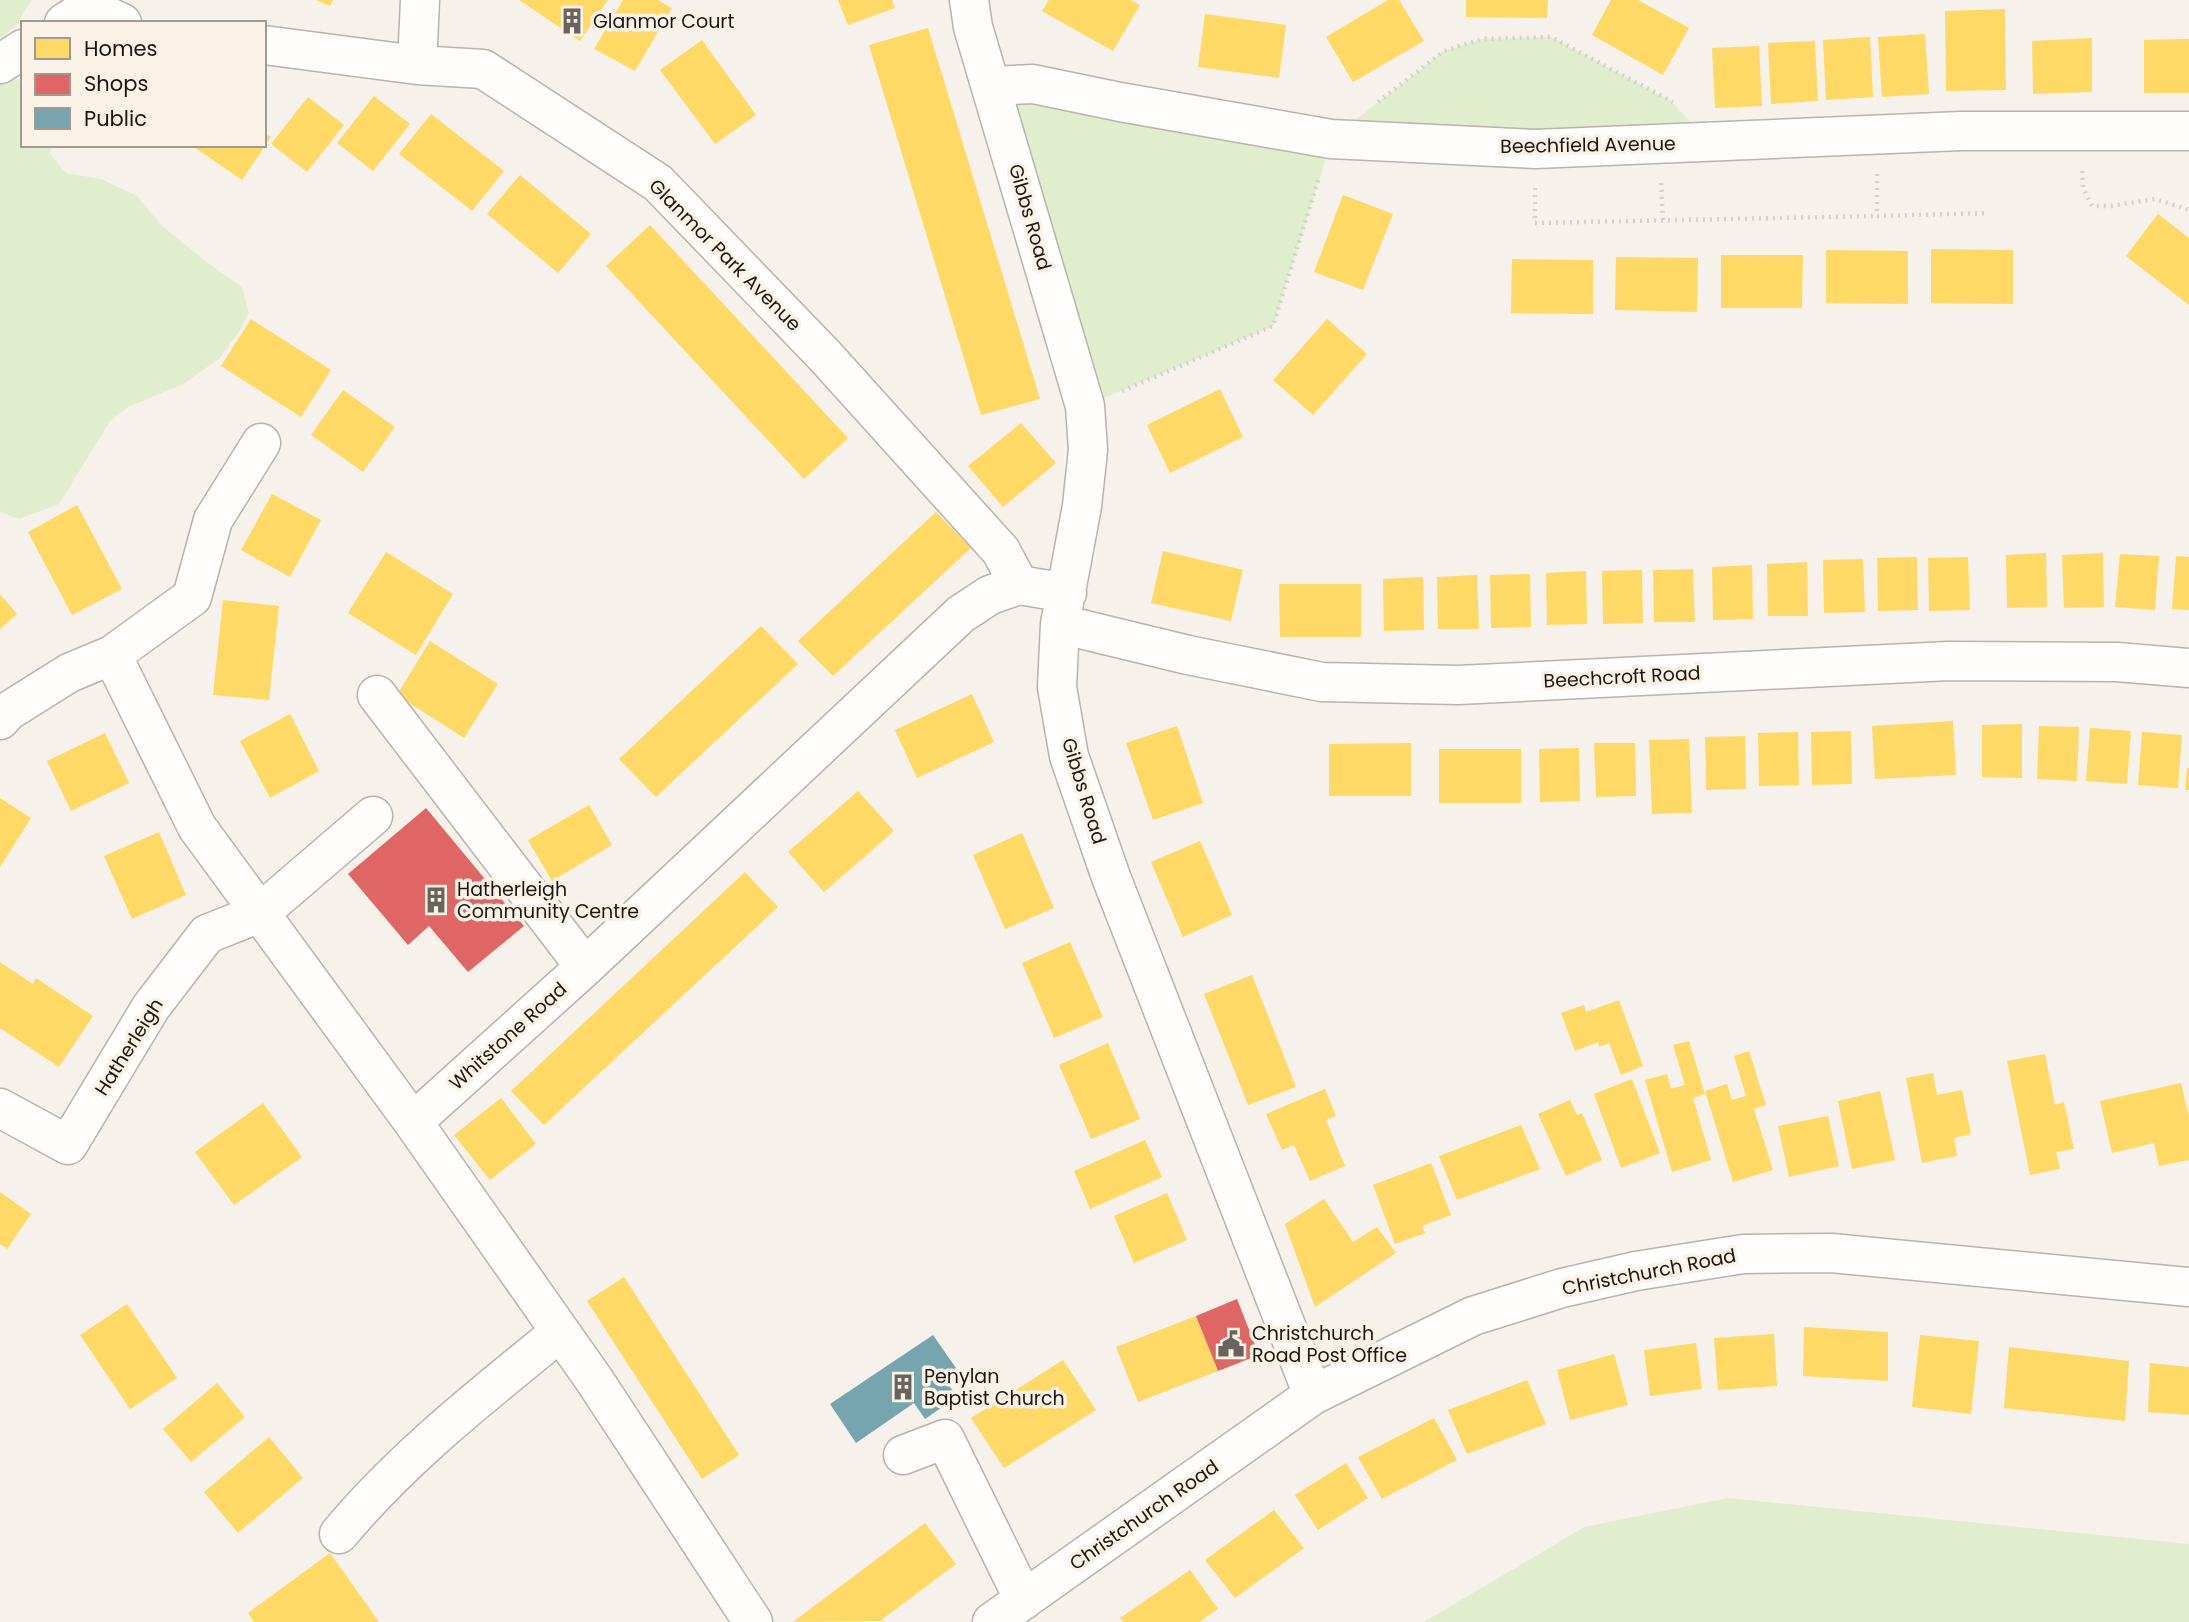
<svg xmlns="http://www.w3.org/2000/svg" width="2189" height="1622" font-family="Poppins,sans-serif">
<rect width="100%" height="100%" fill="#f6f1ea"/>
<path fill="#e1eece" d="M 0,0 L 31,0 L 18,23 L 0,39 Z
M 1551,37 L 1671,101 L 1708,141 L 1332,139 L 1273,326 L 1085,406 L 992,86 L 1331,139 L 1444,51 L 1482,39 Z
M 0,70 L 23,83 L 23,145 L 51,145 L 50,154 L 66,173 L 101,179 L 137,196 L 161,225 L 205,261 L 242,287 L 249,313 L 240,330 L 220,358 L 185,383 L 128,407 L 110,421 L 59,504 L 19,519 L 0,512 Z
M 1728,1498 L 2189,1544 L 2189,1622 L 1424,1622 L 1584,1527 Z"/>
<path fill="#ffd966" d="M 316,0 L 333,0 L 330,6 Z
M 519,0 L 608,0 L 580,41 Z
M 623,0 L 658,0 L 672,8 L 635,71 L 594,49 Z
M 838,0 L 892,0 L 895,8 L 848,25 Z
M 1049,0 L 1131,0 L 1140,5 L 1113,51 L 1042,11 Z
M 1388,0 L 1399,0 L 1424,41 L 1353,82 L 1326,37 Z
M 1466,0 L 1548,0 L 1547,18 L 1466,17 Z
M 1611,0 L 1638,0 L 1689,28 L 1663,75 L 1592,35 Z
M 2005,9 L 2006,90 L 1946,91 L 1945,11 Z
M 1205,14 L 1286,25 L 1279,78 L 1198,67 Z
M 928,28 L 1040,399 L 981,415 L 869,45 Z
M 1925,34 L 1929,94 L 1882,97 L 1878,37 Z
M 1870,37 L 1873,97 L 1826,100 L 1823,40 Z
M 2092,38 L 2092,92 L 2033,94 L 2032,41 Z
M 2185,39 L 2189,39 L 2189,93 L 2144,93 L 2144,40 Z
M 702,40 L 756,115 L 715,144 L 660,70 Z
M 1815,41 L 1818,101 L 1771,104 L 1768,43 Z
M 1759,46 L 1762,106 L 1715,108 L 1712,48 Z
M 374,96 L 410,124 L 373,171 L 337,143 Z
M 308,97 L 344,125 L 307,172 L 271,144 Z
M 431,114 L 504,171 L 472,211 L 399,154 Z
M 264,133 L 271,137 L 242,180 L 191,145 L 264,145 Z
M 520,175 L 591,234 L 558,273 L 487,214 Z
M 1343,195 L 1393,214 L 1363,290 L 1314,272 Z
M 2158,214 L 2189,238 L 2189,305 L 2126,256 Z
M 650,225 L 848,438 L 804,479 L 606,266 Z
M 1931,249 L 2013,250 L 2013,304 L 1931,303 Z
M 1826,250 L 1908,251 L 1908,304 L 1826,303 Z
M 1721,255 L 1803,255 L 1802,308 L 1721,308 Z
M 1616,257 L 1698,258 L 1697,312 L 1615,310 Z
M 1512,259 L 1593,260 L 1593,314 L 1511,313 Z
M 251,319 L 331,370 L 301,417 L 221,366 Z
M 1327,319 L 1367,354 L 1313,415 L 1273,380 Z
M 1220,389 L 1243,437 L 1170,473 L 1147,425 Z
M 343,390 L 395,427 L 363,472 L 311,435 Z
M 1021,423 L 1056,463 L 1003,507 L 968,466 Z
M 272,494 L 321,520 L 290,577 L 241,550 Z
M 77,505 L 122,589 L 72,615 L 28,532 Z
M 936,512 L 971,548 L 833,676 L 798,641 Z
M 1163,551 L 1243,570 L 1231,621 L 1151,603 Z
M 386,552 L 453,594 L 416,655 L 348,613 Z
M 2046,553 L 2047,607 L 2007,608 L 2006,555 Z
M 2103,553 L 2104,607 L 2064,608 L 2062,555 Z
M 2120,554 L 2159,556 L 2155,610 L 2115,607 Z
M 2176,556 L 2189,557 L 2189,610 L 2172,609 Z
M 1917,557 L 1918,610 L 1878,611 L 1877,558 Z
M 1968,557 L 1970,610 L 1929,611 L 1928,558 Z
M 1863,559 L 1865,612 L 1824,613 L 1823,560 Z
M 1807,562 L 1808,616 L 1768,616 L 1767,564 Z
M 1752,565 L 1753,619 L 1713,620 L 1712,567 Z
M 1693,569 L 1695,622 L 1654,622 L 1653,570 Z
M 1642,570 L 1643,623 L 1603,624 L 1602,571 Z
M 1586,571 L 1587,624 L 1547,625 L 1546,573 Z
M 1530,574 L 1531,627 L 1491,628 L 1490,575 Z
M 1477,575 L 1479,629 L 1438,629 L 1437,577 Z
M 1423,577 L 1424,630 L 1384,631 L 1383,579 Z
M 1279,584 L 1361,584 L 1361,637 L 1280,637 Z
M 0,594 L 17,614 L 0,629 Z
M 223,600 L 279,606 L 269,700 L 213,695 Z
M 761,626 L 798,664 L 656,797 L 619,759 Z
M 430,641 L 498,684 L 464,738 L 397,695 Z
M 972,694 L 994,742 L 917,778 L 895,730 Z
M 290,714 L 319,771 L 270,798 L 240,741 Z
M 1953,721 L 1956,775 L 1875,779 L 1872,726 Z
M 2022,724 L 2022,778 L 1982,777 L 1982,725 Z
M 1177,726 L 1203,803 L 1153,820 L 1126,743 Z
M 2039,726 L 2079,727 L 2077,781 L 2037,779 Z
M 2090,728 L 2131,731 L 2127,784 L 2086,781 Z
M 1851,731 L 1852,784 L 1812,785 L 1811,732 Z
M 1798,732 L 1799,785 L 1759,786 L 1758,733 Z
M 2142,732 L 2182,735 L 2178,788 L 2138,785 Z
M 105,733 L 129,783 L 71,811 L 47,761 Z
M 1745,736 L 1746,789 L 1706,790 L 1705,737 Z
M 1689,739 L 1692,813 L 1652,814 L 1649,740 Z
M 1411,743 L 1411,796 L 1329,796 L 1329,744 Z
M 1594,743 L 1635,743 L 1636,796 L 1596,797 Z
M 1579,748 L 1580,801 L 1540,802 L 1539,749 Z
M 1439,749 L 1521,749 L 1521,803 L 1439,803 Z
M 2187,768 L 2189,768 L 2189,790 L 2185,790 Z
M 858,791 L 894,831 L 824,892 L 788,852 Z
M 0,798 L 31,818 L 0,867 Z
M 589,805 L 612,845 L 552,881 L 528,840 Z
M 159,832 L 186,895 L 132,919 L 104,856 Z
M 1022,833 L 1054,908 L 1005,929 L 973,855 Z
M 1200,841 L 1232,915 L 1183,937 L 1151,862 Z
M 745,872 L 778,907 L 544,1125 L 511,1091 Z
M 1070,942 L 1103,1017 L 1054,1038 L 1022,963 Z
M 0,962 L 33,984 L 36,978 L 93,1016 L 59,1067 L 0,1028 Z
M 1252,975 L 1296,1087 L 1248,1105 L 1204,994 Z
M 1619,1000 L 1643,1066 L 1621,1075 L 1609,1043 L 1599,1047 L 1598,1042 L 1575,1051 L 1561,1013 L 1584,1005 L 1586,1012 Z
M 1689,1041 L 1705,1094 L 1693,1098 L 1711,1160 L 1672,1172 L 1645,1080 L 1667,1074 L 1671,1089 L 1685,1085 L 1673,1045 Z
M 1108,1043 L 1140,1119 L 1091,1139 L 1059,1065 Z
M 1749,1051 L 1766,1105 L 1754,1109 L 1773,1170 L 1733,1182 L 1705,1091 L 1727,1084 L 1732,1100 L 1746,1096 L 1734,1056 Z
M 2045,1054 L 2055,1105 L 2064,1102 L 2074,1149 L 2056,1152 L 2060,1169 L 2030,1175 L 2007,1061 Z
M 1933,1073 L 1937,1095 L 1962,1090 L 1971,1134 L 1954,1138 L 1957,1156 L 1922,1163 L 1906,1078 Z
M 1632,1079 L 1660,1153 L 1621,1168 L 1594,1094 Z
M 2181,1083 L 2189,1117 L 2189,1160 L 2159,1166 L 2154,1143 L 2112,1153 L 2100,1101 Z
M 1325,1089 L 1336,1116 L 1326,1120 L 1345,1166 L 1310,1181 L 1294,1145 L 1282,1150 L 1266,1114 Z
M 1880,1091 L 1895,1160 L 1852,1169 L 1838,1101 Z
M 501,1098 L 536,1144 L 490,1180 L 454,1135 Z
M 1570,1100 L 1577,1115 L 1582,1113 L 1602,1160 L 1566,1176 L 1538,1114 Z
M 263,1103 L 302,1157 L 234,1205 L 195,1152 Z
M 1828,1116 L 1839,1166 L 1789,1177 L 1778,1126 Z
M 1521,1125 L 1540,1169 L 1457,1200 L 1439,1156 Z
M 1145,1140 L 1162,1177 L 1090,1209 L 1074,1171 Z
M 1431,1163 L 1451,1215 L 1422,1226 L 1425,1233 L 1395,1244 L 1373,1185 Z
M 0,1192 L 31,1214 L 7,1249 L 0,1244 Z
M 1167,1193 L 1187,1240 L 1134,1263 L 1114,1216 Z
M 1324,1199 L 1353,1242 L 1377,1227 L 1396,1253 L 1315,1307 L 1285,1224 Z
M 624,1277 L 739,1455 L 702,1479 L 587,1301 Z
M 127,1304 L 177,1378 L 130,1409 L 80,1335 Z
M 1196,1316 L 1218,1371 L 1138,1402 L 1116,1347 Z
M 1804,1327 L 1888,1332 L 1888,1381 L 1803,1376 Z
M 1774,1334 L 1777,1386 L 1718,1390 L 1714,1338 Z
M 1920,1335 L 1979,1341 L 1971,1414 L 1912,1407 Z
M 1696,1343 L 1702,1389 L 1650,1396 L 1644,1350 Z
M 2009,1347 L 2129,1361 L 2125,1421 L 2004,1408 Z
M 1614,1354 L 1628,1405 L 1570,1420 L 1557,1370 Z
M 1063,1360 L 1096,1410 L 1004,1468 L 971,1418 Z
M 2150,1363 L 2189,1367 L 2189,1415 L 2148,1412 Z
M 1527,1380 L 1546,1424 L 1467,1454 L 1448,1410 Z
M 217,1383 L 245,1417 L 191,1462 L 163,1429 Z
M 1434,1418 L 1457,1460 L 1382,1499 L 1358,1457 Z
M 269,1437 L 303,1478 L 238,1533 L 204,1492 Z
M 1346,1463 L 1368,1498 L 1318,1530 L 1295,1495 Z
M 1274,1510 L 1304,1548 L 1235,1598 L 1205,1560 Z
M 925,1523 L 956,1564 L 880,1621 L 793,1622 Z
M 330,1553 L 379,1622 L 254,1622 L 248,1613 Z
M 1190,1570 L 1218,1609 L 1199,1622 L 1123,1622 L 1120,1618 Z"/>
<path fill="#e06666" d="M 426,808 L 524,926 L 468,972 L 429,926 L 408,945 L 348,874 Z
M 1237,1299 L 1259,1355 L 1218,1371 L 1196,1316 Z"/>
<path fill="#76a5af" d="M 933,1335 L 956,1368 L 943,1377 L 957,1397 L 925,1419 L 914,1403 L 856,1443 L 830,1404 Z"/>
<g fill="none" stroke-linecap="round" stroke-linejoin="round">
<g stroke="#b7b3ae" stroke-width="41">
<path id="minor" d="M 88,0 L 105,15 L 122,23
M 969,0 L 973,27 L 1085,406 L 1088,450 L 1082,506 L 1060,624 L 1057,687 L 1069,756 L 1111,877 L 1313,1395
M 64,23 L 92,5
M 264,45 L 417,65 L 483,69 L 658,183 L 825,356 L 1001,551 L 1019,585
M 0,64 L 23,49
M 417,65 L 420,0
M 992,86 L 1033,84 L 1120,102 L 1331,139 L 1535,149 L 1961,131 L 2189,131
M 1060,624 L 1188,655 L 1322,682 L 1458,685 L 1949,661 L 2117,662 L 2189,668
M 112,655 L 197,827 L 413,1122
M 377,695 L 585,967
M 0,720 L 7,712 L 69,673 L 112,655 L 192,597 L 213,520 L 261,443
M 0,1108 L 68,1145 L 151,1007 L 207,934 L 260,913 L 373,816
M 903,1455 L 945,1439 L 1024,1600
M 339,1534 C 403,1457 483,1395 560,1332
M 753,1622 L 595,1381 L 413,1122 L 585,967 L 961,614 L 990,595 L 1019,585 L 1067,593
M 992,1622 L 1313,1395 L 1473,1316 L 1562,1288 L 1636,1271 L 1743,1254 L 1831,1253 L 2189,1287"/>
</g>
<path stroke="#d2d2d0" stroke-width="4.5" stroke-dasharray="2 5" stroke-linecap="butt" d="M 1378,102 L 1444,51 L 1482,39 L 1551,37 L 1673,102
M 2082,171 L 2083,188 L 2092,206 L 2111,206 L 2155,199 L 2189,210
M 1877,174 L 1877,216 L 1989,213
M 1661,183 L 1663,221
M 1535,188 L 1535,223 L 1877,216
M 1122,391 L 1273,326 L 1319,177"/>
<use href="#minor" stroke="#fefdfc" stroke-width="38"/>
</g>
<defs>
<g id="building-bare" transform="scale(2.1)"><path d="M-4-6H4V6H1V3H-1V6H-4ZM-2.5-4.3h1.7v1.8h-1.7ZM.8-4.3h1.7v1.8H.8ZM-2.5-1h1.7V.8h-1.7ZM.8-1h1.7V.8H.8Z" fill="#67635e" stroke="#faf2e6" stroke-width="2.5" paint-order="stroke"/></g>
<g id="civic-bare" transform="scale(2.1)"><path d="M-.6-6.5H3V-4.5H.6V-3L4-1V1h2V6H-6V1h2V-1L-.6-3ZM-1.2 2.5V6h2.4V2.5Z" fill="#67635e" stroke="#faf2e6" stroke-width="2.5" paint-order="stroke"/></g>
</defs>
<g fill-rule="evenodd">
<use href="#building-bare" x="572" y="21"/>
<use href="#building-bare" x="436" y="900"/>
<use href="#civic-bare" x="1231" y="1344"/>
<use href="#building-bare" x="903" y="1387"/>
</g>
<g text-anchor="middle" dominant-baseline="central" stroke-width="7" stroke-linejoin="round" paint-order="stroke">
<g font-size="19" fill="#1a1713" stroke="#faf2e6" text-anchor="start">
<text x="593" y="21">Glanmor Court</text>
<text x="457" y="889">Hatherleigh<tspan x="457" dy="22">Community Centre</tspan></text>
<text x="1252" y="1333">Christchurch<tspan x="1252" dy="22">Road Post Office</tspan></text>
<text x="924" y="1376">Penylan<tspan x="924" dy="22">Baptist Church</tspan></text>
</g>
<g font-size="19" fill="#1a1713" stroke="#faf2e6">
<text transform="translate(1588 145) rotate(-1)">Beechfield Avenue</text>
<text transform="translate(1030 217) rotate(74)">Gibbs Road</text>
<text transform="translate(725 255) rotate(45)">Glanmor Park Avenue</text>
<text transform="translate(1622 677) rotate(-3)">Beechcroft Road</text>
<text transform="translate(1084 791) rotate(73)">Gibbs Road</text>
<text transform="translate(508 1036) rotate(-42)">Whitstone Road</text>
<text transform="translate(129 1047) rotate(-58)">Hatherleigh</text>
<text transform="translate(1649 1272) rotate(-11)">Christchurch Road</text>
<text transform="translate(1144 1515) rotate(-35)">Christchurch Road</text>
</g>
</g>
<rect x="21" y="21" width="245" height="126" fill="#faf2e6" stroke="#a09a92" stroke-width="2"/>
<rect x="35" y="38" width="35" height="21" fill="#ffd966" stroke="#a09a92" stroke-width="2"/>
<text x="84" y="56" font-size="21" fill="#1a1713">Homes</text>
<rect x="35" y="74" width="35" height="21" fill="#e06666" stroke="#a09a92" stroke-width="2"/>
<text x="84" y="91" font-size="21" fill="#1a1713">Shops</text>
<rect x="35" y="108" width="35" height="21" fill="#76a5af" stroke="#a09a92" stroke-width="2"/>
<text x="84" y="126" font-size="21" fill="#1a1713">Public</text>
</svg>
